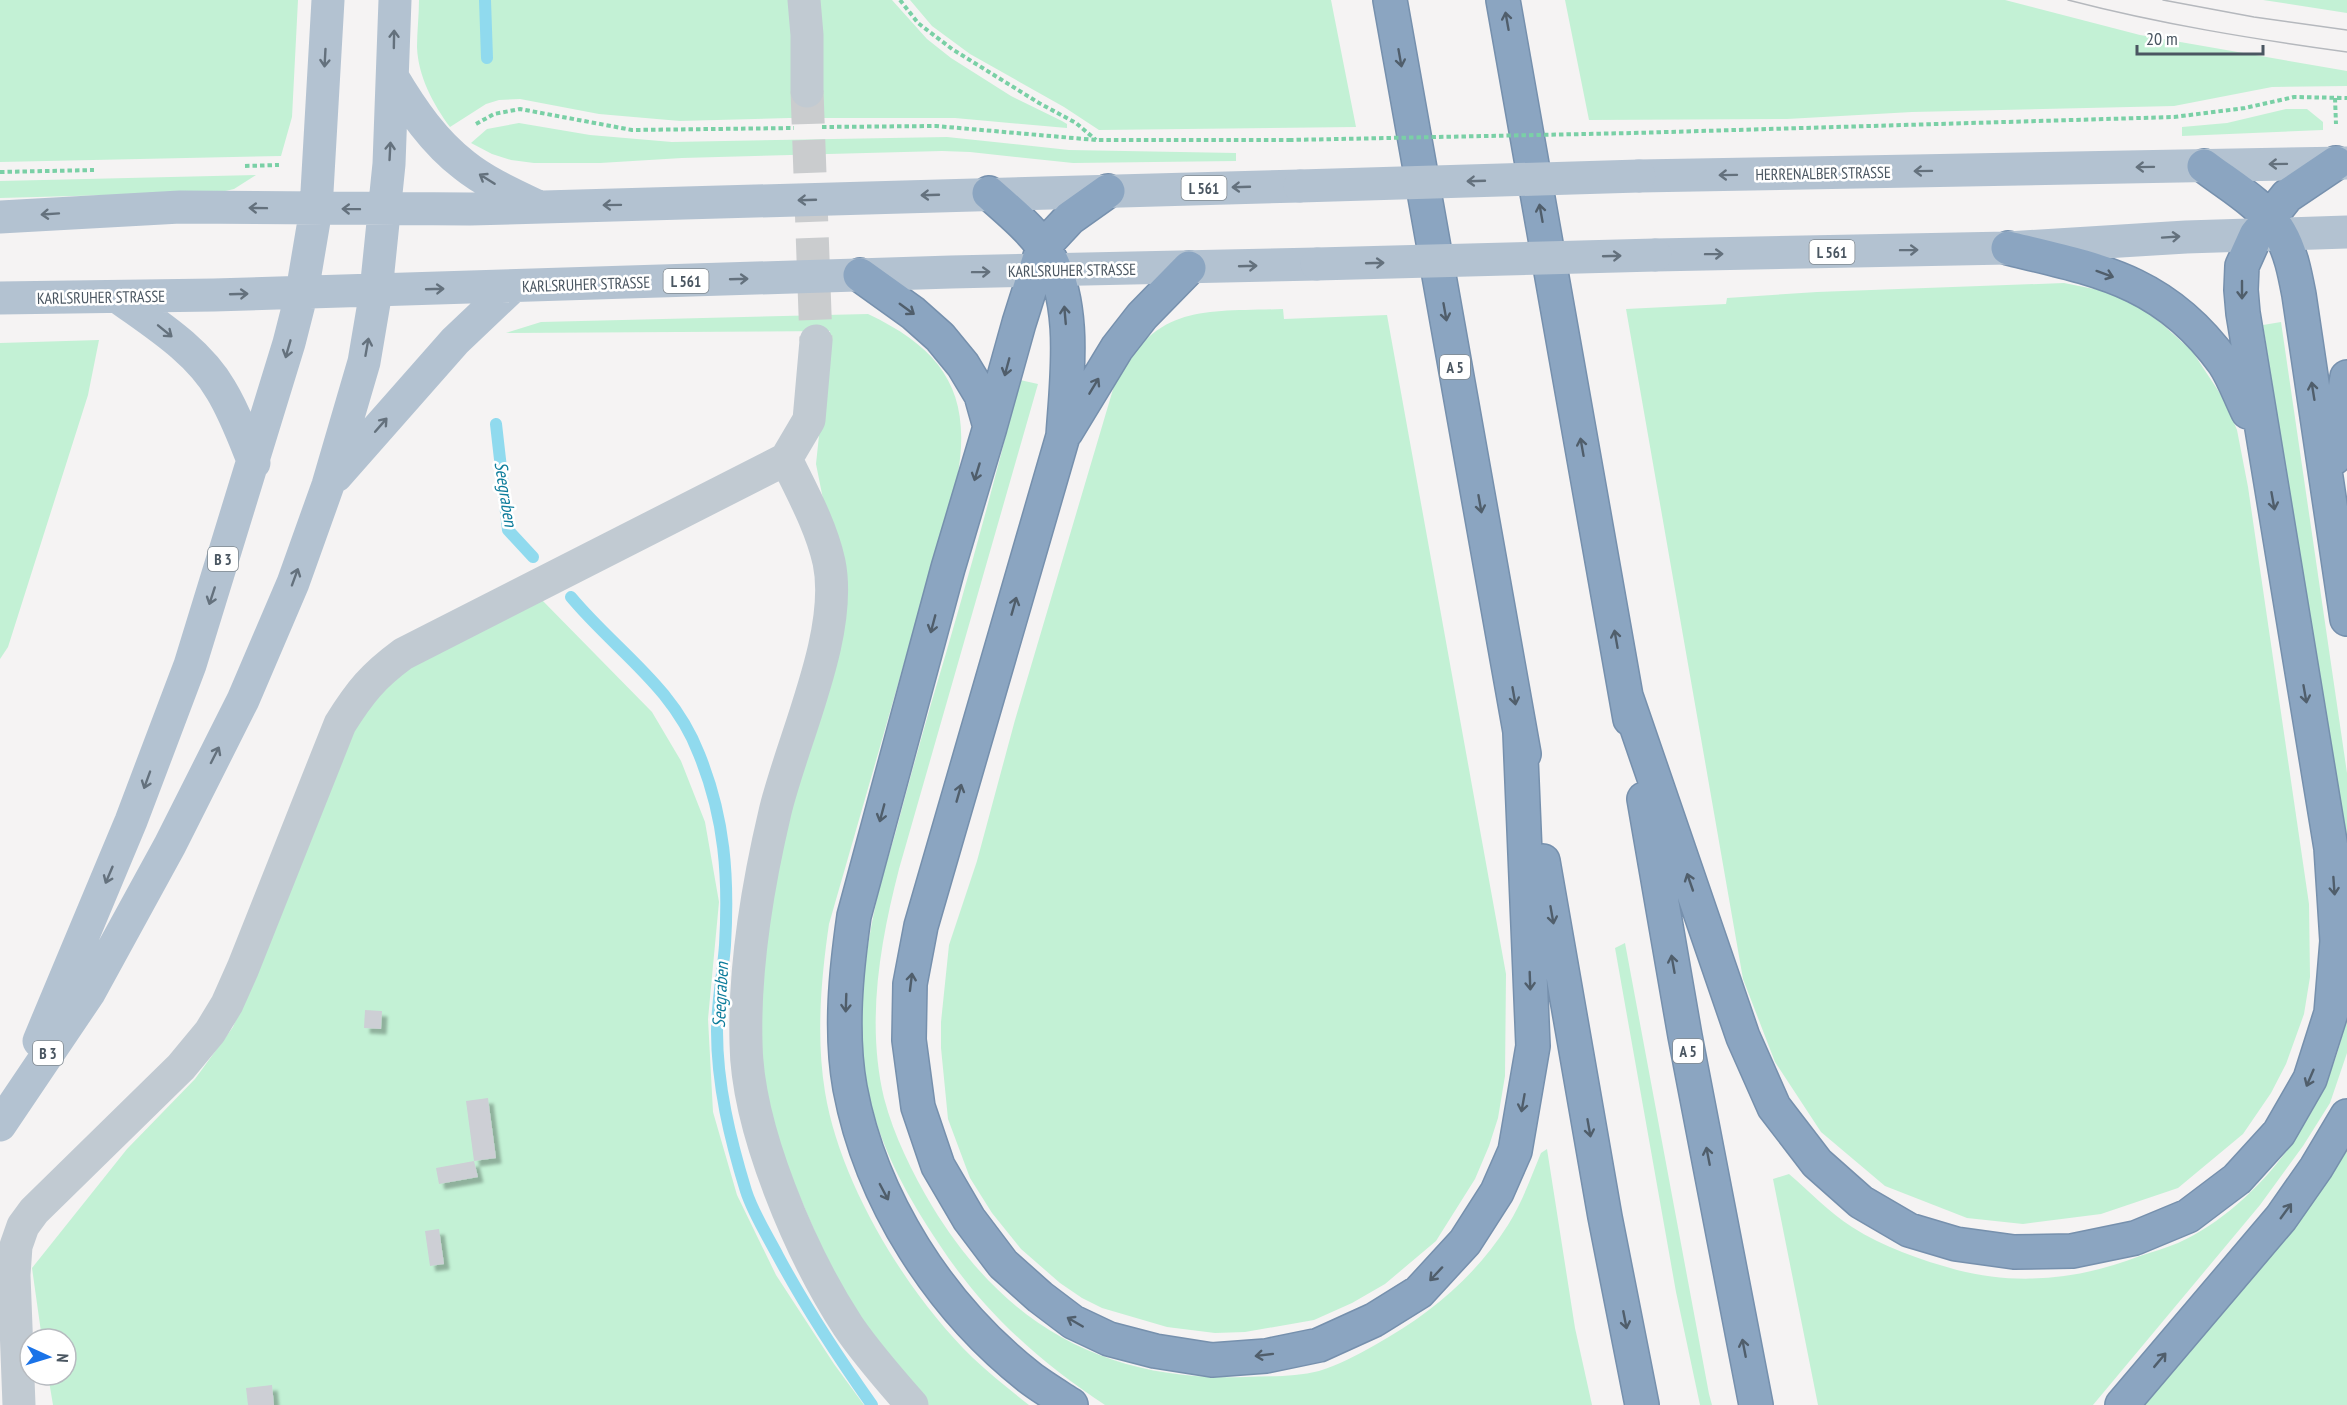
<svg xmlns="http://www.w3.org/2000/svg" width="2347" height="1405" font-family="'PT Sans Narrow',sans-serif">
<defs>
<filter id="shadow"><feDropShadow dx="5.5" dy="5.5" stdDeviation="1.5" flood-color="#0004"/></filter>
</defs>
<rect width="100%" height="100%" fill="#f5f3f3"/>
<path fill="#c3f1d5" d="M 0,0 L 298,0 L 292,117 L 281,156 L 0,162 Z
M 419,0 L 892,0 L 927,39 L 951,58 L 1011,96 L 1062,121 L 1067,124 L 1067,128 L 955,118 L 789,118 L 680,121 L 599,114 L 520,99 L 499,100 L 486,104 L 450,127 C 433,104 418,76 417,47 C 417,31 419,16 419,0 Z
M 910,0 L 1331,0 L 1356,127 L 1099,130 L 1064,107 L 970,54 L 932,26 Z
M 1565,0 L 2005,0 L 2140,35 L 2347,71 L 2347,86 L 2272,87 L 2174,106 L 1912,112 L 1787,119 L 1589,120 Z
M 2263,0 L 2347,0 L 2347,13 Z
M 2286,109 L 2307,109 L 2323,122 L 2323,130 L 2182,136 L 2182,127 L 2227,123 Z
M 519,123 L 590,135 L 672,142 L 947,137 L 1069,150 L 1236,153 L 1236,161 L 1073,163 L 970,152 L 942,151 L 682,158 L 600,163 L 534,163 L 511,160 L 492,154 L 471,143 L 487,129 Z
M 256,175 L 234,189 L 221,192 L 0,198 L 0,181 Z
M 2064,283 L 2124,295 L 2162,324 L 2192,351 L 2225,401 L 2237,430 L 2248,487 L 2309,904 L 2310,977 L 2304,1014 L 2286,1064 L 2271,1093 L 2243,1134 L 2178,1188 L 2101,1214 L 2023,1224 L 1967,1218 L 1885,1186 L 1821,1132 L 1775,1062 L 1743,979 L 1626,309 L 1726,304 L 1727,298 L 1817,292 Z
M 1283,309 L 1284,319 L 1387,315 L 1506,974 L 1505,1076 L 1498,1118 L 1489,1146 L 1475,1179 L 1436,1241 L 1385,1284 L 1352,1303 L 1314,1320 L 1245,1332 L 1215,1333 L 1167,1327 L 1102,1308 L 1082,1298 L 1060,1283 L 1021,1249 L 992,1213 L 970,1178 L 948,1119 L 941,1048 L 941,1022 L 949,945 L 977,861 L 1015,720 L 1114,386 C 1155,303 1202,312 1283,309 Z
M 868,314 C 944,350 973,394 957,479 L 829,924 C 821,979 816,1037 825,1092 C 840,1184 907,1294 973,1358 C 991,1375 1010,1390 1029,1405 L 924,1405 L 849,1312 L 768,1122 L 756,1039 L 760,955 L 789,796 L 844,604 L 816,464 L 830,331 L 506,333 L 541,322 Z
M 2281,322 L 2347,773 L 2347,876 L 2335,780 L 2263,325 Z
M 99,340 L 88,395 L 8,647 L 0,659 L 0,343 Z
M 1020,380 L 1038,384 L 899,869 C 880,943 866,1022 884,1098 C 894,1136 912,1172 932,1206 C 1005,1326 1105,1382 1246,1377 C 1270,1376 1296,1377 1319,1371 C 1339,1365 1357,1355 1375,1345 C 1429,1315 1475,1277 1508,1225 C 1522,1203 1531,1177 1541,1153 L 1547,1149 L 1575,1328 L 1592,1405 L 1105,1405 C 1039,1362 982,1310 939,1244 C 909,1199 883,1153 870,1100 C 856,1041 862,967 875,908 C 880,882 889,856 896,831 C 907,789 919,746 931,704 C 963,597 993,489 1020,380 Z
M 540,598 L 652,712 L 681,761 L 705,822 L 719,902 L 708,1019 L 713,1112 L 737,1195 L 776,1275 L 834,1364 L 864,1405 L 53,1405 L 48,1375 L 66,1375 L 66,1339 L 42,1339 L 32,1268 L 127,1149 L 195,1079 L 233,1027 L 351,730 L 380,690 L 422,657 Z
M 1625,943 L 1709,1394 L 1712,1405 L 1700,1405 L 1676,1292 L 1615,948 Z
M 2347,1012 L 2347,1053 L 2330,1103 L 2303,1146 L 2260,1205 L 2093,1405 L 1818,1405 L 1773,1179 L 1789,1174 C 1810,1192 1829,1212 1852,1227 C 1883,1247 1921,1260 1957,1270 C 2019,1286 2081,1279 2140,1256 C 2152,1252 2166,1248 2178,1243 C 2263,1204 2333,1104 2347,1012 Z
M 2347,1146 L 2347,1405 L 2145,1405 L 2277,1245 Z"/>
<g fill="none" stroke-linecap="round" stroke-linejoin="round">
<path stroke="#90daee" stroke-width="12" d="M 485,0 L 487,58
M 496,424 L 508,530 L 533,557
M 571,597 C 616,651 673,686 699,754 C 725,818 729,877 725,945 C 723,973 717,1002 717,1031 C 717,1085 730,1139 746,1191 C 753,1213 767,1235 778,1256 C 806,1308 838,1357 872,1405"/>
</g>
<path fill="#cdcfd5" filter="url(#shadow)" d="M 365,1010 L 382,1011 L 381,1029 L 364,1028 Z
M 488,1098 L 496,1158 L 474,1161 L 466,1101 Z
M 474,1161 L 478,1177 L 439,1184 L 436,1168 Z
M 439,1229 L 444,1264 L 430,1266 L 425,1231 Z
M 272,1385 L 274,1405 L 248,1405 L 246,1388 Z"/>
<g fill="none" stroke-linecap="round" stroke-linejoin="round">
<path stroke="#caccce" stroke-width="33" stroke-dasharray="33 16" stroke-linecap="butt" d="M 807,91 L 816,341"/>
<g stroke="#7690ad" stroke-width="36">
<path id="highway" d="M 1390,0 L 1524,754
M 1503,0 L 1630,719
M 2204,166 C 2230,186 2263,204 2280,233 C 2291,252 2295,274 2299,295 L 2347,619
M 989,193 C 1008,210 1029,227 1044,248 C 1078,300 1067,377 1063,436 L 921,926 L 910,984 L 909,1040 L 918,1107 L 938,1166 L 969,1219 L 1003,1264 L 1040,1297 L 1073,1322 L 1109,1339 L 1155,1351 L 1212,1360 L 1266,1356 L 1319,1345 L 1374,1320 L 1419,1292 L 1465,1242 L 1497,1192 L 1515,1151 L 1533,1046 L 1520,733
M 2008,248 C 2100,270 2165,281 2224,363 C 2234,378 2240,396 2248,412
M 860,275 L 913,313 L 940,337 L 963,365 L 981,395 L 990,427 L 948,568 L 854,916 C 846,972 840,1032 850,1088 C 871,1200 940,1307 1029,1377 C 1042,1387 1057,1396 1071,1405
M 990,427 L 1019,323 L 1043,247 L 1070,218 L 1108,191
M 1066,432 L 1117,348 L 1142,316 L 1189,268
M 2334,458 L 2347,377
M 1626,696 L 1743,1037 L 1774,1107 L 1817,1163 L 1861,1202 L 1909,1230 L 1956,1244 L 2014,1252 L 2072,1251 L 2135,1238 L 2188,1216 L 2237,1179 L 2279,1133 L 2310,1079 L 2331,1013 L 2337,941 L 2331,848 L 2243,313 L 2241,290 L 2242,266 L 2256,235 L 2287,196 L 2336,163
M 1644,799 L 1685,1036 L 1756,1405
M 1543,861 L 1605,1217 L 1642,1405
M 2122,1405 L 2281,1218 L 2316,1168 L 2347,1116"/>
</g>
<path stroke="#7ad0a6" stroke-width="4" stroke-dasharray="4.5 3" stroke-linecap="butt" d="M 900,0 L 918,23 L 952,49 L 1039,103 L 1076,123 L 1096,140
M 2335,98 L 2336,124
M 476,124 L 494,114 L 520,109 L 632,130 L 794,128
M 822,127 L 936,126 L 1096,140 L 1289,140
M 1634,133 L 2174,117 L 2245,108 L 2294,97 L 2347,98
M 245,166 L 279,165
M 0,172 L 94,170"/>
<path stroke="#c1cad2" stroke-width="33" d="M 804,0 L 807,35 L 807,91
M 816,341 L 809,420 L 786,459 C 802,492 821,526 829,562 C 844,634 792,740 775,812 C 758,884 744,969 746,1043 C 747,1129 801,1254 848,1326 C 867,1354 890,1380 912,1405
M 19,1405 L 14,1275 L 16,1246 L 23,1226 L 34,1211 L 181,1067 L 210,1032 L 227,1004 L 243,968 L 340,724 C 360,692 373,676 403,654 L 786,459"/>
<path stroke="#b3c2d1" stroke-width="33" d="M 393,78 C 412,110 434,142 464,165 C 485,182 512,194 537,206
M 1639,176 L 2347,163
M 0,217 L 180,207 L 470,209 L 1300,186
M 1655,255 L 2008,248 L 2186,237 L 2347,232
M 118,297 C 154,323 198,350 221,390 C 235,413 244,438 254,463
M 0,298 L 214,295 L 951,272 L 1317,264
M 336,476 L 455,341 L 512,287
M 39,1041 L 131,821 L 190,665 L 289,343 L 302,292 L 316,209 L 328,0
M 0,1125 L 89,993 L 170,845 L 243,700 L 293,583 L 328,485 L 364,362 L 376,291 L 389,164 L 395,0"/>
<use href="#highway" stroke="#8ba5c1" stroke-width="33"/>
<path stroke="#b5b8bd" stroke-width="1.5" d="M 2068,0 C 2160,24 2253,39 2347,52
M 2163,0 L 2254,17 L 2347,30"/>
<path stroke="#7ad0a6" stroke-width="4" stroke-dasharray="4.5 3" stroke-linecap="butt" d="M 1289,140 L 1634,133"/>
<path stroke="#b3c2d1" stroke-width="33" d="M 1300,186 L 1639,176
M 1317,264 L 1655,255"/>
</g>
<defs><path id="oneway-shaft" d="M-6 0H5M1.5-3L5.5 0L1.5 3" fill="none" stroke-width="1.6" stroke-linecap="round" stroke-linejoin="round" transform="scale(1.5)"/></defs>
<g stroke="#505e6b">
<use href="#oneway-shaft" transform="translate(1507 21) rotate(-100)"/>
<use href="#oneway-shaft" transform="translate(1400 58) rotate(80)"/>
<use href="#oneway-shaft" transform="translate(1541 213) rotate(-100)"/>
<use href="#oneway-shaft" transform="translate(2105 274) rotate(20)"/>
<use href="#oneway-shaft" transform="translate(2242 290) rotate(90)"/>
<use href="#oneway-shaft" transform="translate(907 309) rotate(36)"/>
<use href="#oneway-shaft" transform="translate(1445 312) rotate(80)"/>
<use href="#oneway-shaft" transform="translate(1065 315) rotate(-95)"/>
<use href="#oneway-shaft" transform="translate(1007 367) rotate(105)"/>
<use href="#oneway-shaft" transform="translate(1094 386) rotate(-59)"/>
<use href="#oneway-shaft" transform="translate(2313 391) rotate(-99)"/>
<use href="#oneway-shaft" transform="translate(1582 447) rotate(-100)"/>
<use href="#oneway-shaft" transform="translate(977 472) rotate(107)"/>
<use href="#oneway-shaft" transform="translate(2273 501) rotate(80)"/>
<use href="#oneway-shaft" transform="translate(1480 504) rotate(80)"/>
<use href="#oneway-shaft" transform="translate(1014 606) rotate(-74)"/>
<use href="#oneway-shaft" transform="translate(933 624) rotate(105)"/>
<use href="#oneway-shaft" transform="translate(1616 639) rotate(-100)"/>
<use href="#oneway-shaft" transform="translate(2305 694) rotate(80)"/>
<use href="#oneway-shaft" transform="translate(1514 696) rotate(80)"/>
<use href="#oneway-shaft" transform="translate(959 793) rotate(-74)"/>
<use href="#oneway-shaft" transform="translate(882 813) rotate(105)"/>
<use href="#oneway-shaft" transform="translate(1690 882) rotate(-109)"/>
<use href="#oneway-shaft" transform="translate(2334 886) rotate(86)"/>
<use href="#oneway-shaft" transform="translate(1552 915) rotate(80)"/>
<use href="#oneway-shaft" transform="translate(1673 964) rotate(-100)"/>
<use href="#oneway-shaft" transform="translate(1530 981) rotate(88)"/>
<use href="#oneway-shaft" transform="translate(911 982) rotate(-83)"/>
<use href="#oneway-shaft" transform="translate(846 1003) rotate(92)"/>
<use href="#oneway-shaft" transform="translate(2310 1078) rotate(113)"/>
<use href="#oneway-shaft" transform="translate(1523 1103) rotate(100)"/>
<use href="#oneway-shaft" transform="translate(1589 1128) rotate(80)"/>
<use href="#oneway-shaft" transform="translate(1708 1156) rotate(-101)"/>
<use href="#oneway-shaft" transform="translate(884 1192) rotate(62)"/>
<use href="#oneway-shaft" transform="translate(2286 1211) rotate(-54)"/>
<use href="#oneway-shaft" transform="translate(1436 1274) rotate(133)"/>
<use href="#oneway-shaft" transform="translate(1625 1320) rotate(79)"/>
<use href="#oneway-shaft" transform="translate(1075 1322) rotate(-150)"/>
<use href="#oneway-shaft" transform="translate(1744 1348) rotate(-101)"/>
<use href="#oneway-shaft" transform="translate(1264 1355) rotate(173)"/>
<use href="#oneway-shaft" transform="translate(2160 1360) rotate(-50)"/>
</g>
<g stroke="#64717d">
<use href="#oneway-shaft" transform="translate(394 39) rotate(-89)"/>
<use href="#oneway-shaft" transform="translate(325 58) rotate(93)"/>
<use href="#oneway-shaft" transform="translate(390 151) rotate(-87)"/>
<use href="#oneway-shaft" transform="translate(2278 164) rotate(179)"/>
<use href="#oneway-shaft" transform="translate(2145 167) rotate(179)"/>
<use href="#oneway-shaft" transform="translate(1923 171) rotate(179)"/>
<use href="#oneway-shaft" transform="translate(1728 175) rotate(179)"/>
<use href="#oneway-shaft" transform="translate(487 179) rotate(-148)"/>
<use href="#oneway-shaft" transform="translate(1476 181) rotate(178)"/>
<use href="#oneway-shaft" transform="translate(1241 187) rotate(178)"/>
<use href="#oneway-shaft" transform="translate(930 195) rotate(178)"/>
<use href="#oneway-shaft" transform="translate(807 200) rotate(178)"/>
<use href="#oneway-shaft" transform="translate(612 205) rotate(179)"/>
<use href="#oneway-shaft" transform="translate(258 208) rotate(-179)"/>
<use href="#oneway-shaft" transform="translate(351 209) rotate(-179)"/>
<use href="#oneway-shaft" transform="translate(50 214) rotate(176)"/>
<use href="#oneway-shaft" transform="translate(2171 237) rotate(-4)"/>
<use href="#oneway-shaft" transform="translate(1909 250) rotate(-1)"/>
<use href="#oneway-shaft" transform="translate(1714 254) rotate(-1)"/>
<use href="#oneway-shaft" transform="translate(1612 256) rotate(-2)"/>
<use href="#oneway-shaft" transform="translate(1375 263) rotate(-2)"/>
<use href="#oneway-shaft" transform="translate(1248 266) rotate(-2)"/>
<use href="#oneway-shaft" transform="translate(981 272) rotate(-1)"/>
<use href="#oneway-shaft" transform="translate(739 279) rotate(-2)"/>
<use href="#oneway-shaft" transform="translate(435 289) rotate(-2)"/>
<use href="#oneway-shaft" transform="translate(239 294) rotate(-2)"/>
<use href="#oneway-shaft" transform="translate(165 331) rotate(39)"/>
<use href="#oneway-shaft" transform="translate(367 347) rotate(-80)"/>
<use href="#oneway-shaft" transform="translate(288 349) rotate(106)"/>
<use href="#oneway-shaft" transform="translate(381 425) rotate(-49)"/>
<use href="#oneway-shaft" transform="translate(295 577) rotate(-70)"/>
<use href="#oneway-shaft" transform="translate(212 596) rotate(108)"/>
<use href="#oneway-shaft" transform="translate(215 755) rotate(-63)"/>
<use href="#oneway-shaft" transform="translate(147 780) rotate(110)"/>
<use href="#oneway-shaft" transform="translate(109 875) rotate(113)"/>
</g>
<g text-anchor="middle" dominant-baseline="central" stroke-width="5" stroke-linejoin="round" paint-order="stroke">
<g fill="#fff" stroke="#808990" stroke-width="1.5">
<rect x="1181.5" y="176" width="45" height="24" rx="4.5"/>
<rect x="1809.5" y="240" width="45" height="24" rx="4.5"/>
<rect x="663.5" y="269" width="45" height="24" rx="4.5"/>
<rect x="1440" y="355" width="30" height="24" rx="4.5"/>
<rect x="208" y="547" width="30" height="24" rx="4.5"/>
<rect x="1673" y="1039" width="30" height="24" rx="4.5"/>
<rect x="33" y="1041" width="30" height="24" rx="4.5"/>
</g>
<g font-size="15" font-weight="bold" fill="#4a5661">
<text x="1204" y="188">L 561</text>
<text x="1832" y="252">L 561</text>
<text x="686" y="281">L 561</text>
<text x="1455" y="367">A 5</text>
<text x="223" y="559">B 3</text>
<text x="1688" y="1051">A 5</text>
<text x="48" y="1053">B 3</text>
</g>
<g font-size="16" fill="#4a5661" stroke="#fff">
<text transform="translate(1823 173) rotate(-1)">HERRENALBER STRASSE</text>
<text transform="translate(1072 270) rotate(-1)">KARLSRUHER STRASSE</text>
<text transform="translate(586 284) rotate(-2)">KARLSRUHER STRASSE</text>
<text transform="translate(101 297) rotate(-1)">KARLSRUHER STRASSE</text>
</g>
<g font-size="18" font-style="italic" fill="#0c7c9b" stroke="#fff">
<text transform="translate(506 494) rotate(81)">Seegraben</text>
<text transform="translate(720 995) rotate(-87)">Seegraben</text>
</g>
</g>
<g transform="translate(48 1357) rotate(94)"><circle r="28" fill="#ffffff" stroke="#b7bbc0" stroke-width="1.5"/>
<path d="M0-4.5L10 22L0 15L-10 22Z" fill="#1a73e8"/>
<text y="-9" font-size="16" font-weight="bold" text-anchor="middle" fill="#4a5661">N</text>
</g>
<path d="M2137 45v9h126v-9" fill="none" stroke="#4a5661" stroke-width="3"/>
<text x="2146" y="45" font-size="18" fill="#4a5661" stroke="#ffffff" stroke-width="4.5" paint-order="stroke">20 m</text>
</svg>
